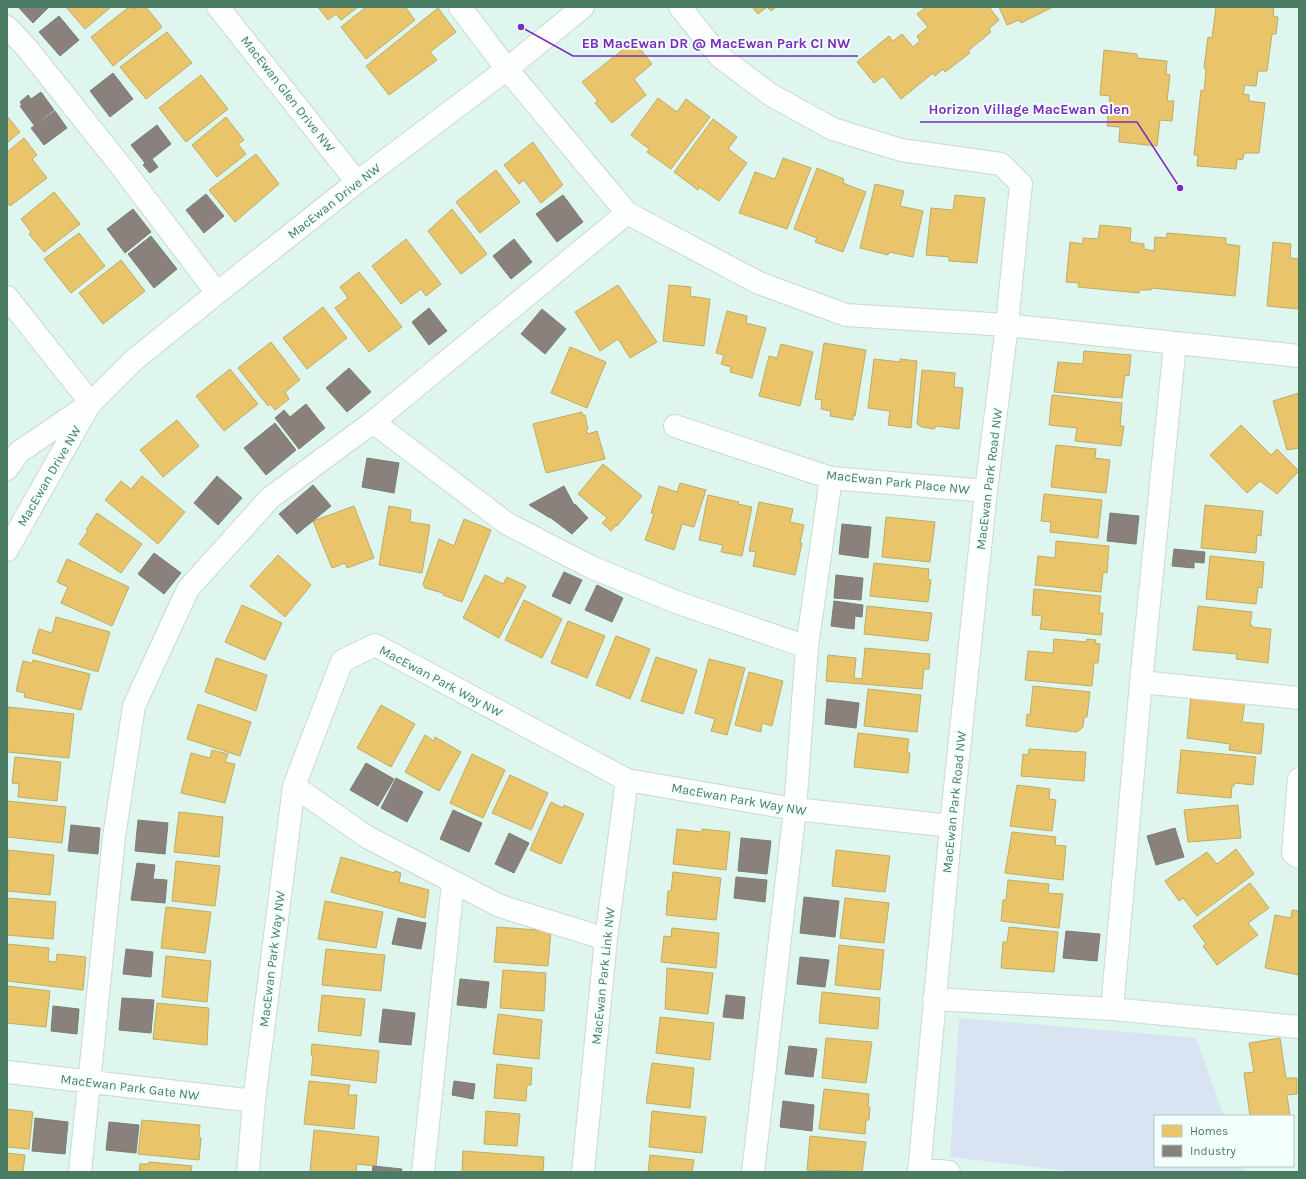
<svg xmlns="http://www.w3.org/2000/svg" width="1306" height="1179" font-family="Karla,sans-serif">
<rect width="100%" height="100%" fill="#effaf7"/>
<path fill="#dff6ef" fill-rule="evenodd" d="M 7,7 L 1299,7 L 1299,1172 L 7,1172 ZM 1155,1116 L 1293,1116 L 1293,1166 L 1155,1166 Z"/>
<path fill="#d9e3f2" d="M 959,1018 L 1196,1038 L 1224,1116 L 1155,1116 L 1155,1166 L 1242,1166 L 1244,1170 L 1242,1172 L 1076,1172 L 950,1157 Z"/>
<path fill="#e9c46a" stroke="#b9ae68" d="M 66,7 L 111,7 L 85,29 Z
M 129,7 L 134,9 L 137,7 L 146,7 L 162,27 L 113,66 L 91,37 Z
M 318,7 L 358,7 L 341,20 L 336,14 L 328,20 Z
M 366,7 L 405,7 L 415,20 L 366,59 L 341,27 Z
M 752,7 L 776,7 L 771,11 L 767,7 L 758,14 Z
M 926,7 L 989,7 L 999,20 L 989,29 L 991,32 L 968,51 L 970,53 L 945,72 L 943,69 L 935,76 L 933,73 L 901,99 L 883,76 L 874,83 L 857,62 L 889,36 L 893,41 L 902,34 L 913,47 L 920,41 L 917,36 L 928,27 L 917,14 Z
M 999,7 L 1053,7 L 1021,23 L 1019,20 L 1007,25 Z
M 1216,7 L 1274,7 L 1273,16 L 1278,17 L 1276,34 L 1272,34 L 1267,71 L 1258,71 L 1256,86 L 1245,85 L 1243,94 L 1249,95 L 1249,101 L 1265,103 L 1259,153 L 1244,153 L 1243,159 L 1237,160 L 1236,169 L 1197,166 L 1198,155 L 1194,155 L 1201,90 L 1204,91 L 1205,81 L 1206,69 L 1204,68 L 1208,37 L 1212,38 Z
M 438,8 L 456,32 L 430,52 L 437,60 L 389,95 L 366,66 Z
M 167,32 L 192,63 L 146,99 L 120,67 Z
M 634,41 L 652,64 L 634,79 L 646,95 L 612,123 L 595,103 L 598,101 L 582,82 Z
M 1104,50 L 1137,54 L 1137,58 L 1167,61 L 1166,74 L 1170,75 L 1167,101 L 1174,101 L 1172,121 L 1160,120 L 1157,146 L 1119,142 L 1120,127 L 1107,126 L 1110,96 L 1100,95 Z
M 201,75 L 228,109 L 186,142 L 159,108 Z
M 658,98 L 677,112 L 686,99 L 710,117 L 671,169 L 647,152 L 649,149 L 631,135 Z
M 7,116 L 20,132 L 7,143 Z
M 226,117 L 244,140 L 238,144 L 246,154 L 217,177 L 192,145 Z
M 713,119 L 737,137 L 728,149 L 747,163 L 719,201 L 699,187 L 698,190 L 674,172 Z
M 24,138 L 37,155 L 32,159 L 47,178 L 10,206 L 7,202 L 7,152 Z
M 533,142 L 563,185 L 541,203 L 524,180 L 519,184 L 504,165 Z
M 256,154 L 279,184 L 235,222 L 209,190 Z
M 783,158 L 811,168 L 787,229 L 739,213 L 755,172 L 775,179 Z
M 817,168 L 844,179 L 843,183 L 866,192 L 843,252 L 815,242 L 817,238 L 794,229 Z
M 496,170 L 520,202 L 480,233 L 456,202 Z
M 875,184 L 904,191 L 900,206 L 923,211 L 913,257 L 889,252 L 888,255 L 860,248 Z
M 54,192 L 80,224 L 44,252 L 29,234 L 31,232 L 21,219 Z
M 955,195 L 985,198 L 977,263 L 949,261 L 949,257 L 926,255 L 931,208 L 953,210 Z
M 452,209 L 487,254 L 461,274 L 428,231 Z
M 1100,225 L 1131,228 L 1130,242 L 1144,244 L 1144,249 L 1154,251 L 1155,237 L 1166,238 L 1167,233 L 1226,238 L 1226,244 L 1240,246 L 1235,296 L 1151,288 L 1151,290 L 1139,290 L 1139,293 L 1078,287 L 1079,283 L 1066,282 L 1070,242 L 1083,244 L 1083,238 L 1098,239 Z
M 79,233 L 105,266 L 71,293 L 44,259 Z
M 406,239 L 441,284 L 426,296 L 421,289 L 401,304 L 372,266 Z
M 1273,242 L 1291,244 L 1290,258 L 1299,259 L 1299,309 L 1267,306 Z
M 121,260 L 145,291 L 103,324 L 79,293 Z
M 359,272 L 402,327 L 369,352 L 335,308 L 348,298 L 340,287 Z
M 618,285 L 657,342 L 630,358 L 618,339 L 600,351 L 575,312 Z
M 669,285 L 691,287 L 690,296 L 710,299 L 704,346 L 663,341 Z
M 323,307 L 347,338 L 307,369 L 283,338 Z
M 727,311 L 747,316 L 746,323 L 766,328 L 752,378 L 730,372 L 731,367 L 721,364 L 724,355 L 716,353 Z
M 271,342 L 300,380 L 285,392 L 289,399 L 275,410 L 270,404 L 268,406 L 238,368 Z
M 824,343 L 866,350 L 855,416 L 853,415 L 853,420 L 830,416 L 831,411 L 821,409 L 822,400 L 815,399 Z
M 781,344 L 813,352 L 800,406 L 759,396 L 769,356 L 777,358 Z
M 570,347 L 606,362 L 587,408 L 551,393 Z
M 1084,351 L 1131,355 L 1129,376 L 1125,375 L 1122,398 L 1054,392 L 1058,362 L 1083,364 Z
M 874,359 L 900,362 L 900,359 L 917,361 L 911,428 L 888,425 L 890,411 L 868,408 Z
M 230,369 L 258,404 L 224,431 L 196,396 Z
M 922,370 L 955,373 L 954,387 L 963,388 L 959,429 L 936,426 L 934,429 L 922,427 L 917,424 Z
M 1299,393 L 1299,448 L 1287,450 L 1273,401 Z
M 1052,395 L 1122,403 L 1120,426 L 1124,426 L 1121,446 L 1075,441 L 1077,428 L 1049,425 Z
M 582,412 L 582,415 L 585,415 L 588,429 L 586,430 L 588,434 L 597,431 L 605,459 L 546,473 L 533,424 Z
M 177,420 L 199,446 L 163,477 L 140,450 Z
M 1241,425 L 1271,455 L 1277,449 L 1299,471 L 1277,494 L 1260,481 L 1247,493 L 1210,455 Z
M 1056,445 L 1096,449 L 1095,458 L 1110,460 L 1106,493 L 1051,487 Z
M 603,464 L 642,496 L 617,526 L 616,525 L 611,531 L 602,523 L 607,518 L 578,494 Z
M 142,476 L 185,512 L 158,544 L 105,500 L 121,481 L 131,489 Z
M 680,483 L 706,490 L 694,527 L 682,524 L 674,550 L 645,540 L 654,514 L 651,513 L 659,486 L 677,492 Z
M 1044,494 L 1102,500 L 1098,538 L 1050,532 L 1051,522 L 1041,521 Z
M 708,495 L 739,502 L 738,504 L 752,507 L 742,556 L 721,552 L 723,545 L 699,540 Z
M 759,502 L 793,509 L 790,522 L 804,525 L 800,543 L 802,543 L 795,575 L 753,566 L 756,552 L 749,551 Z
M 1205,505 L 1263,511 L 1261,536 L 1257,535 L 1256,553 L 1201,548 Z
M 354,506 L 374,558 L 347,568 L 345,563 L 332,568 L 313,521 Z
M 389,506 L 411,510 L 410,522 L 430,525 L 422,573 L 379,565 Z
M 97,513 L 142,544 L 121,573 L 79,544 L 88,531 L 86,530 Z
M 886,517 L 935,522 L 930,562 L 882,557 Z
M 464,519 L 491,530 L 462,602 L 443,595 L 443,593 L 425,588 L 423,584 L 439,539 L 454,546 Z
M 1056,541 L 1109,546 L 1107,573 L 1103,572 L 1101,592 L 1035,585 L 1038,556 L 1055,558 Z
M 278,555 L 311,585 L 285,617 L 250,586 Z
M 1210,556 L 1264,562 L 1262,588 L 1258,587 L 1256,604 L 1206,599 Z
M 67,559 L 129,587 L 112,626 L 61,603 L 68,587 L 57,582 Z
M 874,563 L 929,569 L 928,579 L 931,580 L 928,602 L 870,596 Z
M 485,575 L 503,584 L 507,577 L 526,586 L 499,638 L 463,618 Z
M 1034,589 L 1101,596 L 1099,613 L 1103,613 L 1101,635 L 1040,629 L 1042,616 L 1032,615 Z
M 524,600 L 562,619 L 542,658 L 505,640 Z
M 242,605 L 282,623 L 265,660 L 225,642 Z
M 867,606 L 932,613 L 928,641 L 864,634 Z
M 1198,606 L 1252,612 L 1250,625 L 1252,625 L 1252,627 L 1271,629 L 1268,663 L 1236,659 L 1237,654 L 1193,650 Z
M 56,617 L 110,632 L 98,672 L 32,653 L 39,629 L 52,633 Z
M 568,621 L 605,636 L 587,678 L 551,663 Z
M 616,636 L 650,649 L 630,699 L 596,685 Z
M 1054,639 L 1086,642 L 1087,639 L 1096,640 L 1095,643 L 1100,644 L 1098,663 L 1094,663 L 1092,686 L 1025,680 L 1028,651 L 1053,653 Z
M 865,648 L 930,654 L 929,669 L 924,669 L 922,689 L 826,681 L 828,655 L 856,658 L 854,678 L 862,679 Z
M 656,657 L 697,670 L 683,714 L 641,701 Z
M 216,658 L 267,675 L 256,711 L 205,692 Z
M 709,659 L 745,668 L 727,735 L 711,731 L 715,719 L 695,713 Z
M 33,660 L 90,674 L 81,710 L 24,697 L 25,693 L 16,691 L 23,661 L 32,663 Z
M 749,672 L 783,681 L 772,726 L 762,723 L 761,732 L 735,725 Z
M 1033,686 L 1090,692 L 1087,717 L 1084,717 L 1083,727 L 1077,732 L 1026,726 L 1027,714 L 1030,715 Z
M 868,689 L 921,695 L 917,732 L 864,726 Z
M 1191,696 L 1245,702 L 1242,722 L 1264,724 L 1261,754 L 1229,750 L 1230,744 L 1187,738 Z
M 198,704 L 251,722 L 240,756 L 187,739 Z
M 381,705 L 415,724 L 391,767 L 357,748 Z
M 8,707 L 74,714 L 69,758 L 7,752 Z
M 858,733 L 909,739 L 907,753 L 910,753 L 908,773 L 854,767 Z
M 425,735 L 434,741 L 435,737 L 461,752 L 439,791 L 405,772 Z
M 1029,749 L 1086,752 L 1084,781 L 1021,776 L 1023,754 L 1028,755 Z
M 212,750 L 228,754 L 225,762 L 235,764 L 225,803 L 181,793 L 191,753 L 210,758 Z
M 1181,750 L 1256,757 L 1253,785 L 1235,783 L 1234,786 L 1232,786 L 1231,798 L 1177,793 Z
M 472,754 L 505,770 L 483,818 L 450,803 Z
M 15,757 L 61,762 L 57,801 L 18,797 L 19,784 L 12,783 Z
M 510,775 L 548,793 L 531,830 L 492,813 Z
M 1017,785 L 1050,789 L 1049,799 L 1056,800 L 1052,831 L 1010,826 Z
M 7,801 L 66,807 L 62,843 L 7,837 Z
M 551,802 L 563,808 L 564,805 L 584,814 L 561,864 L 530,850 Z
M 1238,805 L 1241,838 L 1188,842 L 1184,810 Z
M 179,812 L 223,817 L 219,857 L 174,852 Z
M 677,829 L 702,832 L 702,829 L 730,832 L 726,870 L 673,864 Z
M 1012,832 L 1056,837 L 1055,845 L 1066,846 L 1063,880 L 1005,873 Z
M 1236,849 L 1254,874 L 1197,916 L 1183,898 L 1179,901 L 1165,881 L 1207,852 L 1217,864 Z
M 8,850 L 54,855 L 50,895 L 7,891 Z
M 836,850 L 890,856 L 885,892 L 832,886 Z
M 341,857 L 394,873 L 395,871 L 401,873 L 399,882 L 429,890 L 425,918 L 331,892 Z
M 176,861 L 220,866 L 215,906 L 172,901 Z
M 673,872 L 721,878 L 716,920 L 666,915 L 668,891 L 671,891 Z
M 1008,880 L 1049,884 L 1048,893 L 1063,894 L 1059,928 L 1001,921 L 1003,900 L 1006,900 Z
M 1250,883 L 1269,908 L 1248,923 L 1258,935 L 1217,965 L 1203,946 L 1206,944 L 1193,926 Z
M 7,898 L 56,902 L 53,939 L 7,935 Z
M 845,898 L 889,903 L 884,943 L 840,938 Z
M 325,901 L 383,912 L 376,948 L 318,939 Z
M 166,907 L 211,912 L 205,953 L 161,948 Z
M 1292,910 L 1299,911 L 1299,975 L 1265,968 L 1275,915 L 1291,918 Z
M 497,927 L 551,931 L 548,966 L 494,962 Z
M 1009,927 L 1058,932 L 1054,972 L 1001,968 L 1003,942 L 1007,942 Z
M 672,928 L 719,933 L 716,968 L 661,962 L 664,936 L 671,937 Z
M 7,944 L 49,948 L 48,961 L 56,962 L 57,954 L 86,957 L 83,990 L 7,981 Z
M 839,945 L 884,950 L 880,990 L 835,985 Z
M 326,949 L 385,955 L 381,991 L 322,985 Z
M 166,956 L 211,961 L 207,1002 L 162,997 Z
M 667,968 L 713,973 L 708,1014 L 665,1009 Z
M 503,970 L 546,973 L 544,1011 L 500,1008 Z
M 7,986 L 50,991 L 46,1027 L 7,1023 Z
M 822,992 L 880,998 L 878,1029 L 819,1023 Z
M 322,995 L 365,999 L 361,1036 L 318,1031 Z
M 157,1003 L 209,1008 L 207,1045 L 153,1039 Z
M 498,1014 L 542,1020 L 539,1059 L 493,1054 Z
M 660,1017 L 714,1023 L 710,1060 L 656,1053 Z
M 826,1038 L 872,1042 L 866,1083 L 822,1078 Z
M 1280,1038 L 1286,1078 L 1297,1078 L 1297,1094 L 1287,1095 L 1290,1116 L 1250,1116 L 1244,1073 L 1254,1072 L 1249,1043 Z
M 312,1044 L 379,1051 L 376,1083 L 311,1075 L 313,1055 L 311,1055 Z
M 652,1063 L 694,1068 L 690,1108 L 646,1103 Z
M 497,1064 L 532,1068 L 531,1085 L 527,1085 L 526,1101 L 494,1098 Z
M 309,1081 L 350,1085 L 348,1095 L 357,1095 L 354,1129 L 304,1124 Z
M 824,1089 L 869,1094 L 868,1107 L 870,1107 L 869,1120 L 866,1120 L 865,1134 L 819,1129 Z
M 7,1109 L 33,1112 L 29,1149 L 7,1147 Z
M 486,1111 L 520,1114 L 517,1146 L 484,1144 Z
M 652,1111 L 706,1117 L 702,1153 L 649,1147 Z
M 142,1120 L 200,1125 L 199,1137 L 201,1138 L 199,1160 L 138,1154 Z
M 314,1130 L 379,1137 L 376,1166 L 357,1164 L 356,1172 L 310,1172 Z
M 810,1136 L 866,1142 L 862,1172 L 807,1170 Z
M 463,1151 L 544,1157 L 543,1172 L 462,1172 Z
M 7,1153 L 25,1155 L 23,1172 L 7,1172 Z
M 650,1155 L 694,1160 L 692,1172 L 648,1172 Z
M 149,1162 L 192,1166 L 191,1172 L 139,1172 L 140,1164 L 149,1164 Z"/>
<path fill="#8a817c" stroke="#778074" d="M 18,7 L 49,7 L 33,23 Z
M 59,16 L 79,40 L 60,56 L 39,32 Z
M 113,73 L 133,99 L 110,117 L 90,91 Z
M 41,92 L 54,110 L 34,125 L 20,106 L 22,105 L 20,102 L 28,95 L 31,99 Z
M 55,111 L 67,128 L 44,145 L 31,128 Z
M 157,125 L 171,144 L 152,159 L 158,167 L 150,173 L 143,165 L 145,163 L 131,145 Z
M 206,194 L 224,216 L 204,233 L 186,210 Z
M 563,195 L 583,222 L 557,242 L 536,214 Z
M 133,209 L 151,232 L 125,253 L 107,229 Z
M 151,236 L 177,269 L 154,288 L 128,254 Z
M 514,239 L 532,262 L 511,279 L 493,256 Z
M 429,308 L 447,331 L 429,345 L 412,322 Z
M 542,309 L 566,329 L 545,354 L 521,334 Z
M 349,368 L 371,392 L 347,412 L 326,388 Z
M 306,404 L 325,428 L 299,449 L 275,418 L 284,410 L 290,417 Z
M 275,423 L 296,450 L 266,475 L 244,448 Z
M 367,458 L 399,463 L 394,493 L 362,487 Z
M 217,476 L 242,498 L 218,525 L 194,503 Z
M 313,485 L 331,506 L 297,534 L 279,514 Z
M 564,486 L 574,505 L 550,518 L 529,505 Z
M 575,504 L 588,518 L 572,534 L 551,518 Z
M 1110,513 L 1139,516 L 1136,544 L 1107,541 Z
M 842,524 L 871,527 L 868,558 L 839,554 Z
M 1174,549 L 1205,552 L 1204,563 L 1194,562 L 1194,568 L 1172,566 Z
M 154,553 L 181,573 L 164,594 L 138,574 Z
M 564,572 L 582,580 L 570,604 L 552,596 Z
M 836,575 L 863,578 L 861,600 L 834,598 Z
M 597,585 L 623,598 L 612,622 L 585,610 Z
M 834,601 L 863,605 L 862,617 L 855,616 L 854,629 L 831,626 Z
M 827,699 L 859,703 L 856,728 L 825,724 Z
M 366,763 L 394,779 L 378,806 L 350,790 Z
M 396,778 L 423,792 L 407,822 L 381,808 Z
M 453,810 L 482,823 L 469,852 L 440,839 Z
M 138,820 L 168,823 L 165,854 L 135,851 Z
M 71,825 L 100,828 L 98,854 L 68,851 Z
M 1175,828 L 1184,857 L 1156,865 L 1147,836 Z
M 509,833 L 529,843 L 514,873 L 495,864 Z
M 741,838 L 771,841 L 767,874 L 738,871 Z
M 137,863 L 155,865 L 153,879 L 167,880 L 165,903 L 131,900 Z
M 736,877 L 767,880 L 765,902 L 734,898 Z
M 804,897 L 839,901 L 835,937 L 800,933 Z
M 398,918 L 426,923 L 421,949 L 392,944 Z
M 1066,931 L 1100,934 L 1097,961 L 1063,958 Z
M 126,949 L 153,952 L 151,977 L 123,974 Z
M 800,957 L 829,960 L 825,987 L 797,984 Z
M 460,979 L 489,982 L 486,1008 L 457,1005 Z
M 726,995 L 745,997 L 743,1019 L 723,1017 Z
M 122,998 L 154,1000 L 151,1033 L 119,1030 Z
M 53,1006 L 79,1009 L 77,1034 L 51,1031 Z
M 383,1009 L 415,1013 L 411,1045 L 379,1042 Z
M 789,1046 L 817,1049 L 813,1077 L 785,1074 Z
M 454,1081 L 475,1084 L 473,1099 L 452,1095 Z
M 783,1101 L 814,1105 L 812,1131 L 780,1127 Z
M 35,1118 L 68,1122 L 65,1154 L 32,1151 Z
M 109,1122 L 139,1125 L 136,1153 L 106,1150 Z
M 373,1166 L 402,1169 L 401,1172 L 372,1172 Z"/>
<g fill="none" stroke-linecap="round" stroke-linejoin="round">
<g stroke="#cbd8d3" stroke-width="24">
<path id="minor" d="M 218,7 L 357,182
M 460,7 L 507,69 L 627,213 L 759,283 L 846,315 L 1007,325 L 1299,356
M 680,7 L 720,57 L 771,95 L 833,129 L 901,150 L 1001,164 L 1021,184 L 1007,325 L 986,491 L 951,826 L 919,1172
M 7,27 L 26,47 L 120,165 L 217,293
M 7,297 L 91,403
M 373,422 L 506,523 L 591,567 L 676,602 L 807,647
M 675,426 L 831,478 L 986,491
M 7,469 L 19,452 L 91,403 L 134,360 L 217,293 L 357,182 L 507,69 L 583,7
M 7,550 L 88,407
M 1141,682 L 1299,698
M 1299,779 L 1293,853 L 1299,857
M 294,786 L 367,837 L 500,906 L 606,939
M 934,999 L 1112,1009 L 1299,1027
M 1112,1009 L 1141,682 L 1175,344
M 7,1072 L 254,1101
M 919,1169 L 949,1172
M 80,1172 L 114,837 L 134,706 L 188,589 L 270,498 L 373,422 L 627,213
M 248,1172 L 254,1101 L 294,786 L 342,661 L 375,645 L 627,780 L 795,809 L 951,826
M 423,1172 L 453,883
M 583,1172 L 606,939 L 627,780
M 753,1172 L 795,809 L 807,647 L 831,478"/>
</g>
<use href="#minor" stroke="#fdfefe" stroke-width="22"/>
</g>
<g text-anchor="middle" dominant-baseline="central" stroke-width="4" stroke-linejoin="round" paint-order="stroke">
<g font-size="13" fill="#4a7c63" stroke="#f3fffc">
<text transform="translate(288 94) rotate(52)">MacEwan Glen Drive NW</text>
<text transform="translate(334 201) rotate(-38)">MacEwan Drive NW</text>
<text transform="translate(49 476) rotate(-60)">MacEwan Drive NW</text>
<text transform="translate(989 479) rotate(-83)">MacEwan Park Road NW</text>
<text transform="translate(898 482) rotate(6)">MacEwan Park Place NW</text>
<text transform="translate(441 681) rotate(28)">MacEwan Park Way NW</text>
<text transform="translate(739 799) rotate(10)">MacEwan Park Way NW</text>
<text transform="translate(954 802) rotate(-84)">MacEwan Park Road NW</text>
<text transform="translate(272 959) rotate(-83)">MacEwan Park Way NW</text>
<text transform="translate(603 976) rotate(-84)">MacEwan Park Link NW</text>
<text transform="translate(130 1087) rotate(7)">MacEwan Park Gate NW</text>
</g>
</g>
<path fill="none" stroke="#7b2cbf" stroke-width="1.5" d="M521 27L573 56H858M1180 188L1137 122H920"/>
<g fill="#7b2cbf" stroke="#f3fffc" stroke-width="1.5">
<circle cx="521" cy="27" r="4"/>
<circle cx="1180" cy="188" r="4"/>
</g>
<g font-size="14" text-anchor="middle" font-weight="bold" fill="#7b2cbf" stroke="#f3fffc" stroke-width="4" stroke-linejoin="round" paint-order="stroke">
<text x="716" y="48">EB MacEwan DR @ MacEwan Park CI NW</text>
<text x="1029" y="114">Horizon Village MacEwan Glen</text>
</g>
<rect width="1306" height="1179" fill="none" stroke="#4a7c63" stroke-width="16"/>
<rect x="1154" y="1115" width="140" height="52" fill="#f3fffc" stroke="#afcbbf"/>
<rect x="1162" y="1125" width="20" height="12" fill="#e9c46a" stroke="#afcbbf"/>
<text x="1190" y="1135" font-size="12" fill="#4a7c63">Homes</text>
<rect x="1162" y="1145" width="20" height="12" fill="#8a817c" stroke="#afcbbf"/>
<text x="1190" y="1155" font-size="12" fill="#4a7c63">Industry</text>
</svg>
